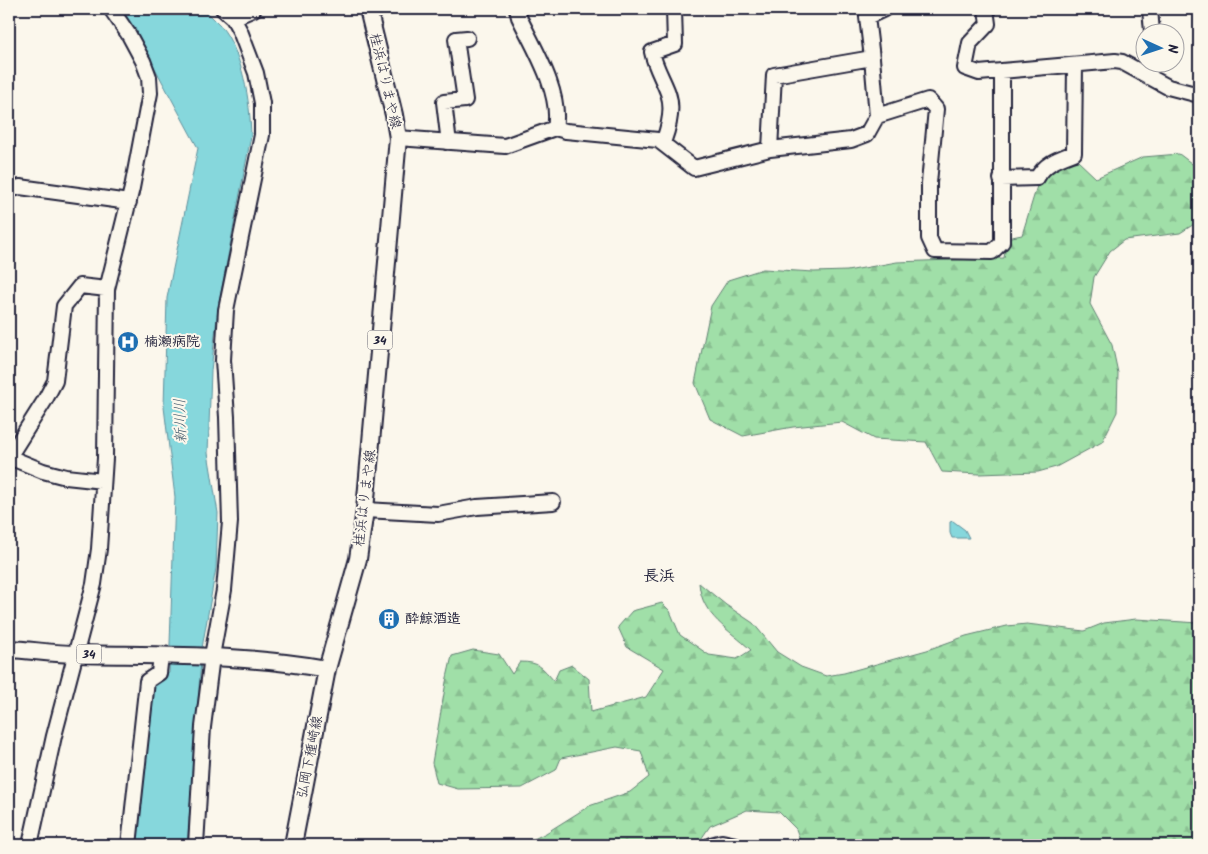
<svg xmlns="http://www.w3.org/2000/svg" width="1208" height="854" font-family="Kalam,'Klee One',sans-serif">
<defs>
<pattern id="forest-firs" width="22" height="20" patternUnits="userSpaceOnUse" patternTransform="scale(1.25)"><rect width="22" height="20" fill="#a0dfa8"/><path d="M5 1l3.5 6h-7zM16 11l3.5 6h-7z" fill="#8abf92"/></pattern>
</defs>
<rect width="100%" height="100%" fill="#fbf7ec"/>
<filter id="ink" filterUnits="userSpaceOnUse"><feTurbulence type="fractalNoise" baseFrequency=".02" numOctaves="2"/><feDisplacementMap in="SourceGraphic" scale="10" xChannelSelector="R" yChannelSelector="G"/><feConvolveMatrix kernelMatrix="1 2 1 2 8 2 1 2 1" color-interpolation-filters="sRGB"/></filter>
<g filter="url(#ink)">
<path fill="url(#forest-firs)" stroke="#618072" d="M 1179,154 L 1199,169 L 1199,221 L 1180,233 L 1124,240 L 1110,251 L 1094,277 L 1090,304 L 1112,345 L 1118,373 L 1117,412 L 1102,442 L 1056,467 L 1038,472 L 979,474 L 942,472 L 926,442 L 874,439 L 842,422 L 793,427 L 743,436 L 710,419 L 695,383 L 711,306 L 728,280 L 763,269 L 814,272 L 847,271 L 897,262 L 1004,258 L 1007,238 L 1022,235 L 1037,186 L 1062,162 L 1078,161 L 1096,178 L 1143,157 Z
M 699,583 L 726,605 L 753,623 L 777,652 L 801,667 L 826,676 L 844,673 L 927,650 L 966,636 L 1007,626 L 1027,624 L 1084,631 L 1104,623 L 1136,619 L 1199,623 L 1199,845 L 802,845 L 796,829 L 779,812 L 747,810 L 710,826 L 697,845 L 522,845 L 546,833 L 589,806 L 630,792 L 649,777 L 641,751 L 617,747 L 561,758 L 556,770 L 522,788 L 458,789 L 437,783 L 432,763 L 446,682 L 452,656 L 473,650 L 499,654 L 512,674 L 520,662 C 539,662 542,667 554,681 L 559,670 L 572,665 L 589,679 L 591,712 L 646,697 L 664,669 L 627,647 L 618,627 L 632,611 L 662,603 L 670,611 L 680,635 L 709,655 L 737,659 L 751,650 C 729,629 702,617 699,583 Z"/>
<path fill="#86d7dc" stroke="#5e8f9c" d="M 123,9 L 204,9 C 209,14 215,20 220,25 C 243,53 250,101 251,136 L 218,308 L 211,371 L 208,453 L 218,513 L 216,568 L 202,648 L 187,845 L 135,845 L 152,683 L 169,673 L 175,497 L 164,407 L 167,298 L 198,148 Z
M 953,521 L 965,530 L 969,538 L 952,538 L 950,533 L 950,522 Z"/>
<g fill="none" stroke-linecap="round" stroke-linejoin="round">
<g stroke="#22223b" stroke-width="18">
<path id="minor" d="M 517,9 L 519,17 C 534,48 562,93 555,128
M 986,9 L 988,24 L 970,43 L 965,68 L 979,73 L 1115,61 L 1122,62 L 1168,87 L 1199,95
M 1150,9 L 1152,32
M 233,18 L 254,9
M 872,58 L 867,17 L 884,9
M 1148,77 L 1153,62
M 398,138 L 505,146 L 555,128 L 566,131 L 658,140 L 694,168 L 770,149 L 851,140 L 867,134 L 877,116 L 928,100 L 936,109 L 929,183 L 929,238 L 935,251 L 992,252 L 1002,242 L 1002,72
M 658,140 L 664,140 C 669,126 673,107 668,93 C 663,79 655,67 652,52 L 675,44 L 674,9
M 446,142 L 448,135 L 444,102 L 465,100 L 456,39 L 467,38
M 770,149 L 774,75 L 872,58 L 877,116
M 1001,179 L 1037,178 C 1045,163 1058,159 1074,153 L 1075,65
M 9,190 L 20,187 L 129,202
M 9,457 L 45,400 L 55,381 L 64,306 L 80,286 L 107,289
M 9,457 L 43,471 L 66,477 L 103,481
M 365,510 L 438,514 L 477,507 L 553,502
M 30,845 L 54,736 L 94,584 L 99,549 L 105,458 L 107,289 L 132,188 L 150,93 L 149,77 L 143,61 L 129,35 L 111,9
M 129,845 L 147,681 L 159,673 L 161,655
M 196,845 L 203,727 L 212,656 L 224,590 L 230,522 L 227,417 L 223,360 L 226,310 L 262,135 L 262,103 L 256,73 L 240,31 L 233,18 L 223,9
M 711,845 L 722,842 L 736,845"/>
</g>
<g stroke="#22223b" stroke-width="20">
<path id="major" d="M 9,649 C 31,650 54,654 77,654 C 160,656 244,654 327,669
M 293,845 L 327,669 L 358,559 L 365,510 L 398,138 L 394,115 L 368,9"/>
</g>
<use href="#minor" stroke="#fbf7ec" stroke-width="14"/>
<use href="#major" stroke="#fbf7ec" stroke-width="16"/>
</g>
</g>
<defs>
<g id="hospital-disc" transform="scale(1.125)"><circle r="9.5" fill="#1f6fb2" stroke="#fbf7ec"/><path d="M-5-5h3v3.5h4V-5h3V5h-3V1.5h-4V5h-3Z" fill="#fff"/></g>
<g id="building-disc" transform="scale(1.125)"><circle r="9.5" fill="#1f6fb2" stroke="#fbf7ec"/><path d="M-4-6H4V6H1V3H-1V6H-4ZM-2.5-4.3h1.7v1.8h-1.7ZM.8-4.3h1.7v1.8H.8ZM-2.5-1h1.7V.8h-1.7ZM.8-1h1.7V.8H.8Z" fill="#fff"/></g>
</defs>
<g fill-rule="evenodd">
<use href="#hospital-disc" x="128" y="342"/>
<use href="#building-disc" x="389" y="619"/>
</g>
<g text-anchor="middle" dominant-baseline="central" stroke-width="4" stroke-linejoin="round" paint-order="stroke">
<g fill="#fbf7ec" stroke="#636270" stroke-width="1">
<rect x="367.5" y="330.5" width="25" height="19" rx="4"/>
<rect x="76.5" y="644.5" width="25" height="19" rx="4"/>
</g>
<g font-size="12" font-weight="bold" fill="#22223b">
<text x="380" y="340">34</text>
<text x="89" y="654">34</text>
</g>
<g font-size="14" fill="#22223b" stroke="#fbf7ec">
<text transform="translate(385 81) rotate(77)">桂浜はりまや線</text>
<text transform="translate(365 498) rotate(-83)">桂浜はりまや線</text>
<text transform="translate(310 757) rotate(-79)">弘岡下種崎線</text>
</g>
<g font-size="14" font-weight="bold" fill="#22223b" stroke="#fbf7ec" text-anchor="start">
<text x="144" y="342">楠瀬病院</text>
<text x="405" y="619">酔鯨酒造</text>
</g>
<g font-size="15" font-style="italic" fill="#40586b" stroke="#fbf7ec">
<text transform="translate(181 421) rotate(-92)">新川川</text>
</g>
<g font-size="16" font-weight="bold" fill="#22223b" stroke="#fbf7ec">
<text x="659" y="576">長浜</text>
</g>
</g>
<rect width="1208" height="854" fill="none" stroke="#fbf7ec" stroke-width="30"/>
<rect x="15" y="15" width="1178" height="824" fill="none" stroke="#22223b" stroke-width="2" filter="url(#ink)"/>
<g transform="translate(1160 48) rotate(93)"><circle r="24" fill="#fbf7ec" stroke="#a4a2a5"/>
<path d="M0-4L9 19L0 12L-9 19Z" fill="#1f6fb2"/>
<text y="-8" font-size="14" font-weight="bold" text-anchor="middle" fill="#22223b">N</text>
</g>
</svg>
